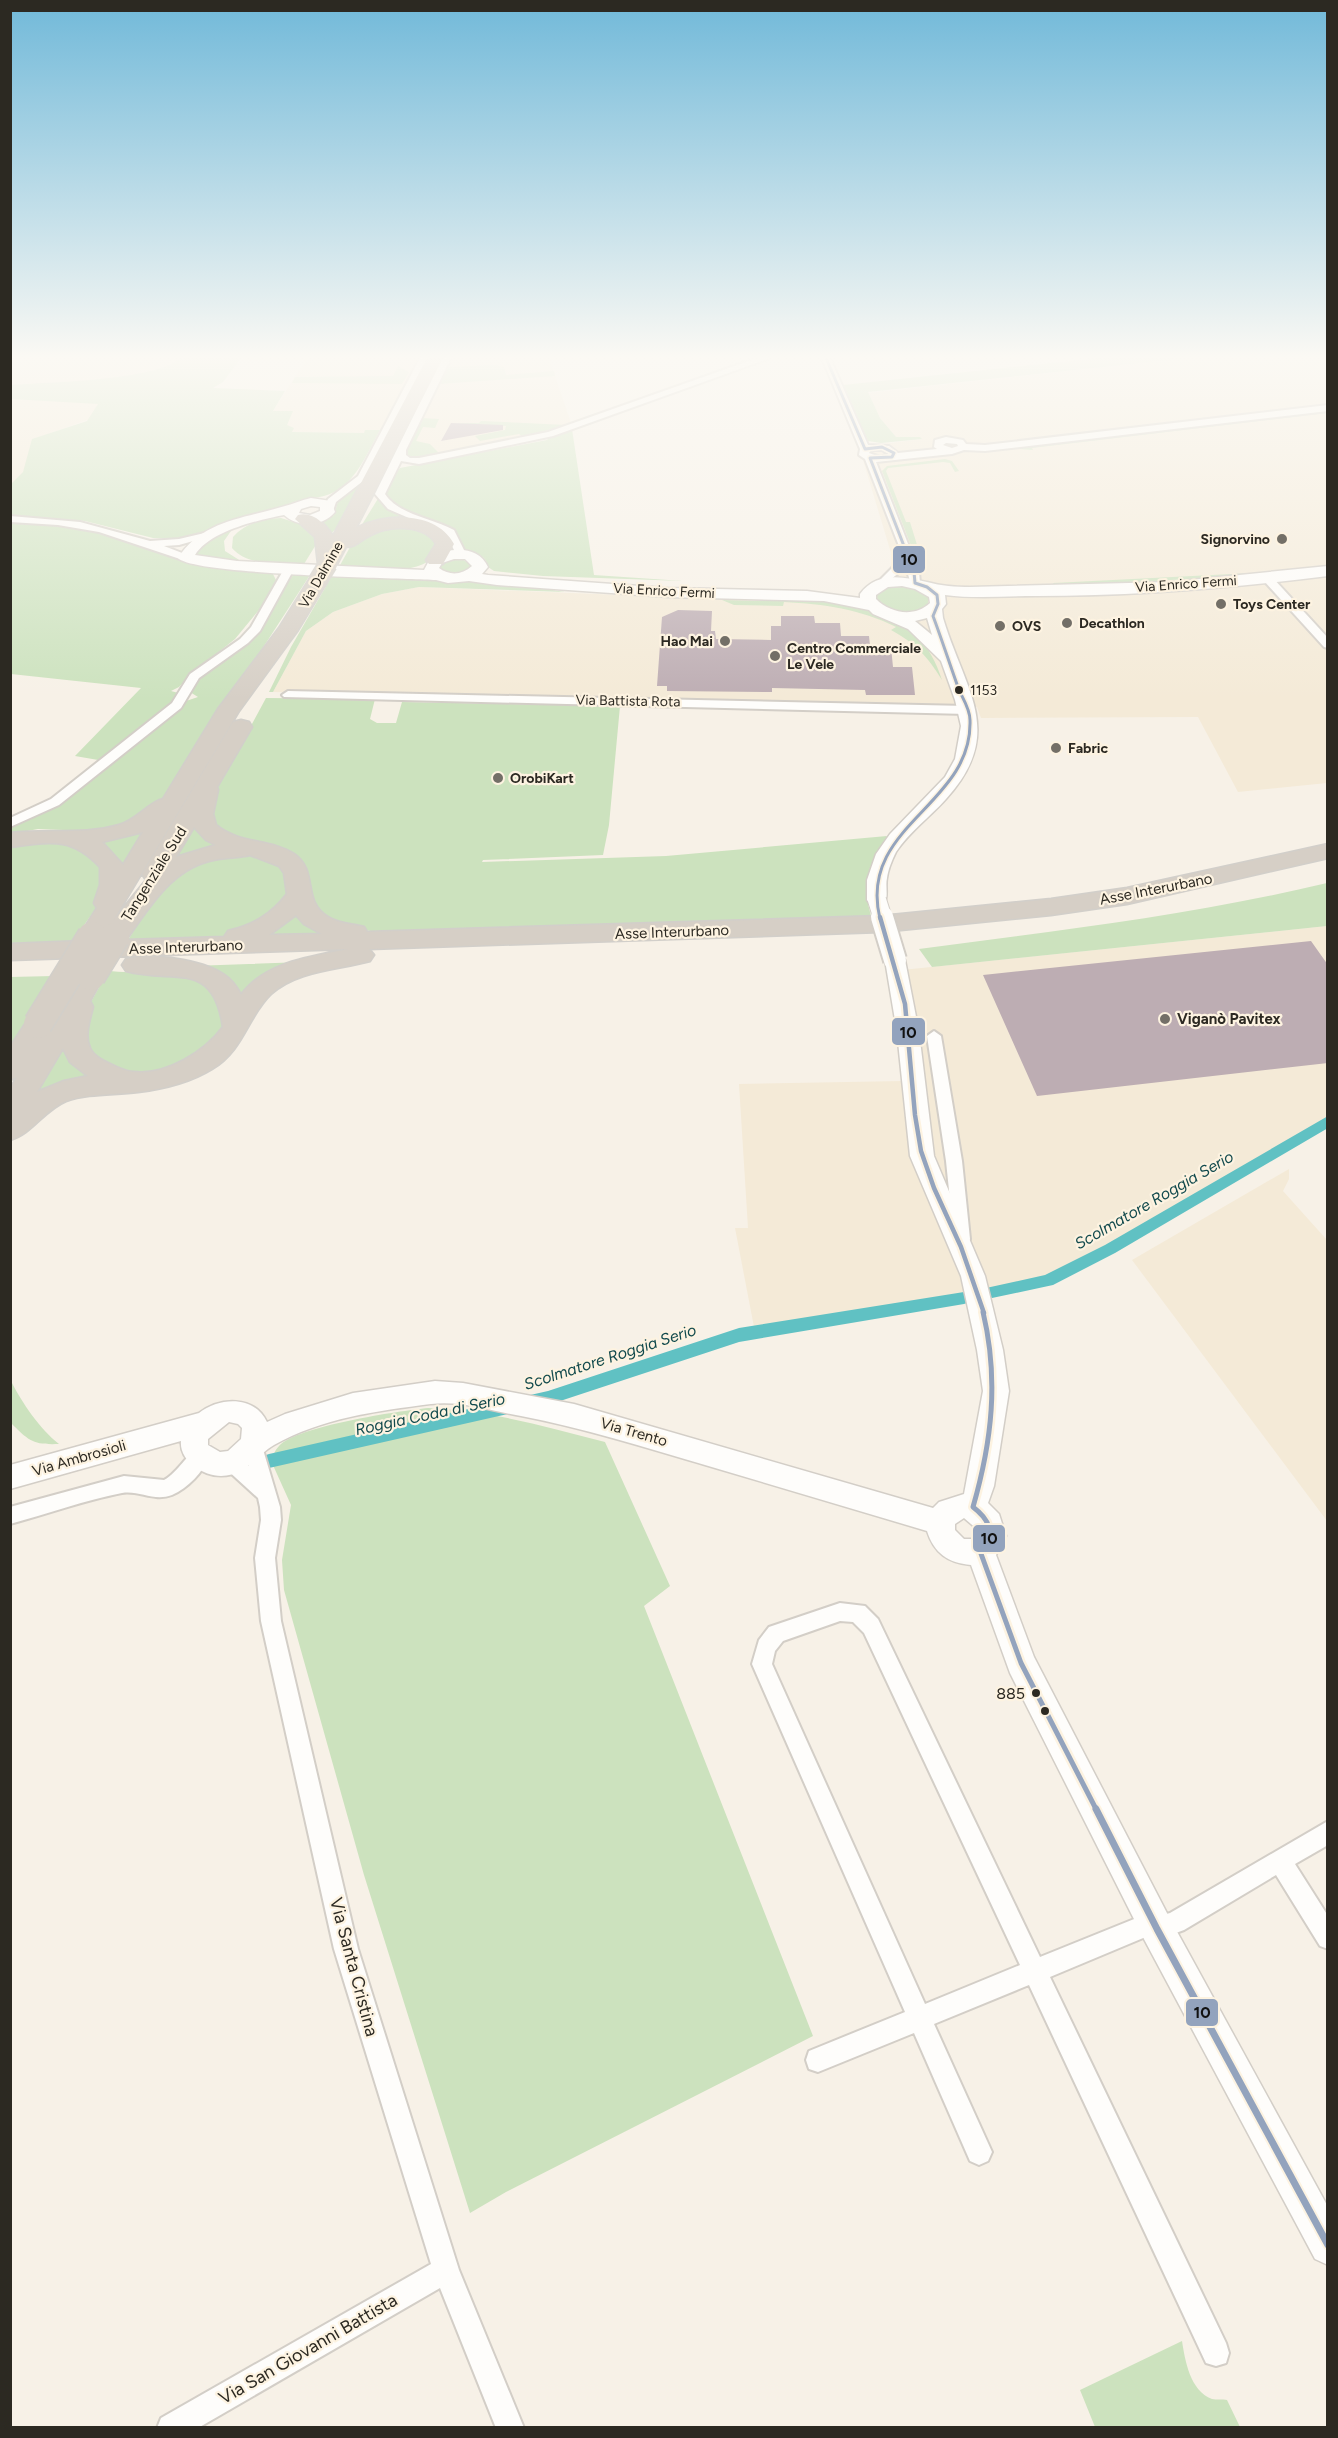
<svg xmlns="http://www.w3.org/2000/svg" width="1338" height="2438" font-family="Figtree,sans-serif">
<rect width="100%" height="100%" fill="#f7f1e7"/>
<path fill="#f4ead7" d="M 11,358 L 180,358 L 172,364 L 153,371 L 94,421 L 87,420 L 48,434 L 18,480 L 11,484 Z
M 307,358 L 549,358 L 571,423 L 546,432 L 440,454 L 404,454 L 380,430 L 364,433 L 292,432 L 286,425 L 291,411 L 273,411 Z
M 1188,358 L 1327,358 L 1327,783 L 1238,792 L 1198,717 L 981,718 L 977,707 L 273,692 L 306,631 L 333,612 L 382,594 L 419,587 L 770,601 L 789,598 L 855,604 L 895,566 L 859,447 L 922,439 L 896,437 L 880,418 L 868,393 Z
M 1327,926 L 1327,1118 L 1108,1247 L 1047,1279 L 984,1292 L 925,1156 L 902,970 Z
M 904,1081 L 970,1292 L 754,1327 L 735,1228 L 748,1228 L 739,1084 Z
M 1289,1169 L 1289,1179 L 1283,1191 L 1327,1240 L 1327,1521 L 1132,1260 Z"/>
<path fill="#cce2be" d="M 180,358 L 241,358 L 223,382 L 213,388 L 285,391 L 273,411 L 293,411 L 287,425 L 294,428 L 292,432 L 364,433 L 365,430 L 380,430 C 366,455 354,488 324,496 C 308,500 294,499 280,509 L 200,536 L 177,539 L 153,538 L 85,521 L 11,515 L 11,484 L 23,472 L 32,439 L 87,421 L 98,404 L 11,399 L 11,385 C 46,382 157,381 180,358 Z
M 1099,358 L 1187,358 L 868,392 L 880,418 L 896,437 L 920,437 L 922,439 L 881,443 L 868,441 L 843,385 Z
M 496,365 L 504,367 L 506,375 L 554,371 L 555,376 L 439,384 L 448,367 Z
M 398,366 L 409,372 L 402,384 L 292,383 L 295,377 L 393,376 Z
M 1327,411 L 1327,413 L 1032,448 L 1033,450 L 1004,448 Z
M 422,418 L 439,419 L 435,428 L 423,427 L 416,441 L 430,444 L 440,454 C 428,457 416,461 405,455 Z
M 481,421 L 567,425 L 523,437 L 519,434 L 480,441 L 475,436 L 505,430 L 506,426 L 451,423 L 479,423 Z
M 572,429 L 594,575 L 683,581 L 543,576 L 494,571 L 488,567 C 486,554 474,553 464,549 L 456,533 L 448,527 L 394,506 L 385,494 L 386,486 L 400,468 L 547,440 L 549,437 Z
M 945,459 L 952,461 L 959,471 L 955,472 L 950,463 L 943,462 L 888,468 L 886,471 L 906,522 L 910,522 L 918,548 L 912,548 L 882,471 L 887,466 Z
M 364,482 L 341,523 L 332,533 L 318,523 L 334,515 L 338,501 Z
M 379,497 L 383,503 L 435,525 L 454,546 L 453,552 L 446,552 L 424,524 L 358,531 Z
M 281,518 L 310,527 L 319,532 L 317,543 L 304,564 C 281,563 248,567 232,548 L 233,537 C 245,523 263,519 281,518 Z
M 11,522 L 54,523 L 84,526 L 186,561 L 223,569 L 269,572 L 273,574 L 276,580 L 263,605 L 235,639 L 191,674 L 179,687 L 171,691 L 182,694 L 174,704 L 104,761 L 75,756 L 141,688 L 11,674 Z
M 414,526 L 439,539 C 438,544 436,553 433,557 C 416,577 362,568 339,567 L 354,540 L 378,527 Z
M 229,528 L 231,531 L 224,541 L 225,551 L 244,563 L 195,554 L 196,548 Z
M 461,558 L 471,565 C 464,576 451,575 440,570 L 439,564 L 446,560 Z
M 1252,573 L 1253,575 L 1056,587 L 1053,583 Z
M 294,574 L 310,575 L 165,799 L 125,826 L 88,831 L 38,829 L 11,834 L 11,826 L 57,804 L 183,702 L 198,697 L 190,692 C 200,664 239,656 257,634 C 273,615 278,592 294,574 Z
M 333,574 C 411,578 489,579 565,592 L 419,587 L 382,594 L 333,612 L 306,631 L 273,692 L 269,692 L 291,647 Z
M 898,585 C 909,587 920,588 928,596 L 928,604 C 913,618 895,611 879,605 L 875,597 C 878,588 889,586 898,585 Z
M 788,598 C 852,602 921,608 942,680 C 928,657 915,643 891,630 L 896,627 C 860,609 824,604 784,602 L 783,606 L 734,605 L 722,600 L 770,601 Z
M 266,698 L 375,699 L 370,719 L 377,723 L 396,723 L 402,702 L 620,706 L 609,825 L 603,855 L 483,860 L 482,862 L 666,856 L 887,836 C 873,864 862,868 872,903 L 868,904 L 871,916 L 377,932 L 339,926 L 314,910 L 309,885 L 213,826 L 209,804 Z
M 193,819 L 224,842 L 169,864 Z
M 151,822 L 122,873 L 91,839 Z
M 44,840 L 79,846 L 106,871 L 102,900 L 72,942 L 11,943 L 11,846 Z
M 252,854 L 278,862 L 293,881 L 282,910 L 238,933 L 220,937 L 128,940 L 158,890 L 192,861 Z
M 1327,883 L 1327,926 L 932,967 L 919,949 C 1056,931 1193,915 1327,883 Z
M 296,908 L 333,935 L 255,937 Z
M 303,962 L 245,1000 L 192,966 Z
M 108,971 C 130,973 194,974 209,986 C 217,992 221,1010 226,1019 C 211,1058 170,1068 133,1077 L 90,1056 L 82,1018 Z
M 54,976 L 11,1045 L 10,977 Z
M 63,1040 L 106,1079 L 30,1102 Z
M 11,1381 C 22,1403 40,1429 59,1444 C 33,1445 29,1441 11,1423 Z
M 428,1408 C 489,1410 546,1427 605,1442 L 670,1586 L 644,1606 L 813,2036 L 506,2192 L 470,2213 L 364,1875 L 284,1590 L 282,1560 L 291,1505 L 272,1463 C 272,1457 275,1450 279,1446 C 297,1426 399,1411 428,1408 Z
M 1182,2341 C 1185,2360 1190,2391 1212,2399 C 1216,2400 1223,2399 1227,2400 L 1240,2427 L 1095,2427 L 1080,2390 Z"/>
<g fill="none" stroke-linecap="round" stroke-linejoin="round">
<path fill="#60c1c3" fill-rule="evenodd" d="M 1328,1116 L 1328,1128 L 1115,1253 L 1053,1285 L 992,1298 L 986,1296 L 984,1292 L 986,1288 L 1045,1275 L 1105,1245 Z
M 964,1292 L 970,1294 L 972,1298 L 970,1302 L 964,1304 L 739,1342 L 548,1405 L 269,1468 L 263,1466 L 260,1461 L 263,1456 L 269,1454 L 548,1391 L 739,1328 Z"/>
</g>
<path fill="#bdadb3" d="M 451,423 L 503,425 L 503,430 L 441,441 Z
M 678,610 L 712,611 L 711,631 L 715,631 L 716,639 L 771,640 L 771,626 L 781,626 L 781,616 L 814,616 L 815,623 L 840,623 L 841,636 L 869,636 L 870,646 L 891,647 L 893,667 L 912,667 L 915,695 L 866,695 L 865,690 L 772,688 L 772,692 L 667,691 L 667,686 L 657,686 L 662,617 Z
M 1311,941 L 1328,965 L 1328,1063 L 1037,1096 L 983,975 Z"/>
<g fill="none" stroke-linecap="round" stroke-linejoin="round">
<g stroke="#d3cec7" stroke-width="4">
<path id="street" d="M 420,358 L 429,358 L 367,478 L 336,502 L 333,511 L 325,511 L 324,509 L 328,499 L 358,476 Z
M 442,358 L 451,358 L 406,450 L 406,455 L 410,458 L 419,458 L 548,432 L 757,358 L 770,358 L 553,436 L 419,464 L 401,461 L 385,494 C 399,515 432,518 454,530 L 466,554 L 461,557 L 456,554 L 446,534 L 388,509 L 375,494 Z
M 822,358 L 830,358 L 868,445 L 889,446 L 898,453 L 937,449 L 934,447 L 935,440 L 946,437 L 963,440 L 966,444 L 985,445 L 1328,405 L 1328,411 L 985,451 L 964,450 L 952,454 L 876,462 L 919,572 L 920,583 L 915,586 L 911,585 L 905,563 L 900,572 L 881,587 L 876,584 L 892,568 L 901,551 L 865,459 L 859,455 L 860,449 ZM 946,443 L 957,444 L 958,446 L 952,448 L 943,445 ZM 871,450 L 882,450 L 889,454 L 880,457 L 869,453 Z
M 10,516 L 80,522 L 150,541 L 179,539 L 213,531 L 218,534 L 179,545 L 164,546 L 190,556 L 191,558 L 186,561 L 99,532 L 58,525 L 10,522 Z
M 289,566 L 294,569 L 260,631 L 248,643 L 199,678 L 181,708 L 59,805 L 10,827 L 10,818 L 51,799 L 172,703 L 190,674 L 240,639 L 251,627 L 284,569 Z
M 1268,576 L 1272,577 L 1328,638 L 1328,648 L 1324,647 L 1264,581 L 1264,577 Z
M 288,691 L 967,706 L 973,710 L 967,714 L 284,697 L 282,695 Z
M 934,1031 L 941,1036 L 962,1161 L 970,1239 L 968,1244 L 962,1245 L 956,1244 L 954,1239 L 946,1161 L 927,1036 Z
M 253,1438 L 260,1440 L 262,1446 L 280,1507 L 281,1520 L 275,1558 L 281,1621 L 358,1949 L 459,2270 L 524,2428 L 496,2428 L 440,2288 L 198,2428 L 157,2428 L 161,2418 L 431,2264 L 334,1949 L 261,1621 L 255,1558 L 261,1520 L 260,1507 L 258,1498 L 225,1468 L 223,1462 L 225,1456 C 236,1452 241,1459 249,1466 L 244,1446 L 246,1440 Z
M 201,1448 L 208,1450 L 210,1456 C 203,1472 188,1488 172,1495 C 154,1502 139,1490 122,1493 C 85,1500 47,1514 10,1524 L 10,1507 L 124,1476 L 164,1480 C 179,1472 186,1453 201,1448 Z
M 840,1603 L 865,1606 L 878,1619 L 1040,1957 L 1154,1911 L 1163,1915 L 1170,1913 L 1328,1821 L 1328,1845 L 1295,1864 L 1328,1916 L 1328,1949 L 1320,1946 L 1276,1875 L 1184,1930 L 1157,1940 L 1148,1936 L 1050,1977 L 1226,2343 L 1229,2353 L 1226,2363 L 1216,2366 L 1206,2363 L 1029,1985 L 934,2024 L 992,2152 L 988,2161 L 979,2165 L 970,2161 L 914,2033 L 818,2072 L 809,2069 L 806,2060 L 809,2051 L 905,2012 L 752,1664 L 759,1640 L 769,1627 ZM 840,1621 L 853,1622 L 864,1633 L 1020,1965 L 925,2004 L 772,1664 L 775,1651 L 783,1641 Z"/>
</g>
<g stroke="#d3cec7" stroke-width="3">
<path id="secondary" d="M 311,498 L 331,501 L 335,512 C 323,527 298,528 284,515 C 258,520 210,531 195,555 L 237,561 L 424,570 L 431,557 C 450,547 478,545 488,567 L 482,574 L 488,575 L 668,588 L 807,591 L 860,598 L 860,594 C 877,571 903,577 927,582 C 941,586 956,587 970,587 L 1170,582 L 1328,566 L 1328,576 C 1231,588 1134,596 1036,596 C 1006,596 975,599 945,595 L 946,604 L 942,609 L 943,618 C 964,689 1007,732 946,799 C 930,817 909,832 896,852 C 892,860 888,870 887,878 C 885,887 889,897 884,904 L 877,906 L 870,904 L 867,900 L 867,880 L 876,854 L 890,834 L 945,777 L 955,759 L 961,726 L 955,700 L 941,661 L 908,629 L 873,614 L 869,610 L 824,601 L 668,597 L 497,585 L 469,581 L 448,583 L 436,580 C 400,578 193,575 178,558 C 202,520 246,518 285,506 C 293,504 302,500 311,498 ZM 311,506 L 320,507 L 320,511 L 310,515 L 299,513 L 301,509 ZM 454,559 L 465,559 L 472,566 C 462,575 450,576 439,568 L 442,563 ZM 902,586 L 915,589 L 929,597 L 930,603 C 914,618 890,613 876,599 L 876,595 L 888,587 ZM 927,618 L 932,635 L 915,621 Z
M 895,953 L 902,955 L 905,960 L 919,1032 L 934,1156 L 985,1276 L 1003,1350 L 1009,1391 L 994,1486 L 988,1503 L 999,1514 L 1006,1536 L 996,1555 L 1034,1657 L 1169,1917 L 1328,2207 L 1328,2265 L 1315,2259 L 1145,1941 L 1010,1673 L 971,1565 C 948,1563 934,1553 927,1531 C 853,1509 779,1487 705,1465 C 644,1447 583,1428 521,1416 C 492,1411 460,1400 431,1404 C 377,1411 322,1418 274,1445 C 256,1455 246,1476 221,1476 C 203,1476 179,1461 181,1441 L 10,1489 L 10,1465 L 199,1413 C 220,1397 254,1395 267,1422 L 285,1414 L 353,1393 L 435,1381 L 463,1383 L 574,1404 L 933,1508 L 939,1502 L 964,1494 L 983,1391 L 977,1350 L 961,1276 L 910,1156 L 897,1032 L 885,960 L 888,955 ZM 229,1422 L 238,1424 L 242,1428 L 241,1439 L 228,1451 L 220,1452 L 208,1445 L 208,1439 ZM 964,1518 L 978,1530 L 978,1534 L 973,1539 L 964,1539 L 955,1530 L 955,1524 Z"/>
</g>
<g stroke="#d2cfca" stroke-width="3">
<path id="highway" d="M 427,358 L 443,358 L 356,528 C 387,513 436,511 454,544 L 443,564 L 429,564 L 426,560 L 436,544 C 425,524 389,525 371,535 C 361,539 357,547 346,547 L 335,568 L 321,568 L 318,564 L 315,537 L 295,519 L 298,515 C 313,511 325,524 333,536 Z
M 317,576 L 324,578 L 327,582 L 298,630 L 239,711 L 113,921 L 146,880 L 142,874 L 230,727 L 233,722 L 241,720 L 249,722 L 252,727 L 217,787 L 218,790 L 213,814 L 216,825 C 238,844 271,839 294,854 C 319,871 301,901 328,917 C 339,924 352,924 364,927 L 367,932 L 881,916 L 1051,899 L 1127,888 L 1328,844 L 1328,858 L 1127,904 L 1051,915 L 881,932 L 369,949 L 374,955 L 370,961 C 338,970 297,970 271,994 C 247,1017 244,1050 212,1069 C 191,1082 163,1089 138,1092 C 114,1095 89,1093 66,1101 C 44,1110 32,1134 10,1140 L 10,1089 L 17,1077 L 10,1080 L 10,1047 L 29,1018 L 38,1015 L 47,1018 L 50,1022 L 79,975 L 88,972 L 97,975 L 101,981 L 90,1001 L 93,1007 C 90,1019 84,1036 90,1048 C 94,1057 104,1061 112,1065 C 119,1068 127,1072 134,1072 C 165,1076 205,1052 223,1027 C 213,959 175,984 126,971 L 122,965 L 126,959 C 150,952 202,960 223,974 C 231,979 237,987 241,995 C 265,962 310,957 348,949 L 10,960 L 10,944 L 83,941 L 79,936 L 97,908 L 94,903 L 100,885 L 100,867 C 71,836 50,842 10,847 L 10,833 C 46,829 85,835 119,825 C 137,820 149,802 163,799 L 218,709 L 279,628 L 310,578 ZM 194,827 L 206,840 L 216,845 L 176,857 ZM 143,832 L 123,865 L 102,842 ZM 250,855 L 279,866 L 284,873 L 287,894 C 271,915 253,925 228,931 L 224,937 L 126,940 C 148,909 170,871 209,861 C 223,857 237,858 250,855 ZM 296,915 L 304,924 L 322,934 L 269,935 ZM 63,1048 L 70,1062 L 88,1076 L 64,1081 L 37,1092 Z"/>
</g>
<use href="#street" fill="#fefdfb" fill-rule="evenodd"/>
<use href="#secondary" fill="#fefdfb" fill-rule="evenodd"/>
<use href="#highway" fill="#d6cfc6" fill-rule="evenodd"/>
<g stroke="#d3cec7" stroke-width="20" stroke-linecap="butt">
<path id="secondary-bridge-far1" d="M 877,900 L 883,919"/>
</g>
<g stroke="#d3cec7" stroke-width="26" stroke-linecap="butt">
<path id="secondary-bridge" d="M 882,917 L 895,960"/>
</g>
<g stroke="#d2cfca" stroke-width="20" stroke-linecap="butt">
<path id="highway-bridge-far1" d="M 317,582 L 328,564"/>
</g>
<g stroke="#d2cfca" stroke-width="31" stroke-linecap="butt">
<path id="highway-bridge" d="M 91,976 L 115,937
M 38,1024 L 92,936"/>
</g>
<use href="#secondary-bridge-far1" stroke="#fefdfb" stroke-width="18"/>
<use href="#secondary-bridge" stroke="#fefdfb" stroke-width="22"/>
<use href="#highway-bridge-far1" stroke="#d6cfc6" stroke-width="18"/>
<use href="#highway-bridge" stroke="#d6cfc6" stroke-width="28"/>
<g stroke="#fdf3e1" stroke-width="6">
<path id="bus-1-far3" d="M 826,358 L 865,449 L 882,447 L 894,453 L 892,457 L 870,458 L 914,572 L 915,583 L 927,587 L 937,595 L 938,604 L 933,616 C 942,640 950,665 959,690 C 963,699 970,709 970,720 C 973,806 857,825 880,919"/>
</g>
<g stroke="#fdf3e1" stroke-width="9">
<path id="bus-1-far2" d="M 880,917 L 905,1004 L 915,1115 L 921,1151 L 934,1188 L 961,1247 L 984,1313"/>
</g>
<g stroke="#fdf3e1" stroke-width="10">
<path id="bus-1-far1" d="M 983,1312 C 999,1379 992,1441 973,1507 C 990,1520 996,1534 980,1551 L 1021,1663 L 1097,1811"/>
</g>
<g stroke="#fdf3e1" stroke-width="11">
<path id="bus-1" d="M 1096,1809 L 1157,1929 L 1328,2245"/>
</g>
<use href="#bus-1-far3" stroke="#93a3bd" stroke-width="3"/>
<use href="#bus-1-far2" stroke="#93a3bd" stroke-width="4.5"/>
<use href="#bus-1-far1" stroke="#93a3bd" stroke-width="5"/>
<use href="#bus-1" stroke="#93a3bd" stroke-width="7"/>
</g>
<linearGradient id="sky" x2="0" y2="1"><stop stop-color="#71b9d9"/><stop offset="0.51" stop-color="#fbf9f4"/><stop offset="1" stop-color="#fbf9f4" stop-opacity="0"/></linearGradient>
<rect width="1338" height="700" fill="url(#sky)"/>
<g fill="#736f67" stroke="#fdf3e1" stroke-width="2">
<circle cx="1282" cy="539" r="6"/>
<circle cx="1221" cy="604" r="6"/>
<circle cx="1067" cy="623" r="6"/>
<circle cx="1000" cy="626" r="6"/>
<circle cx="725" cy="641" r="6"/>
<circle cx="775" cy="656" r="6"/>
<circle cx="1056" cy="748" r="6"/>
<circle cx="498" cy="778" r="6"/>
<circle cx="1165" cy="1019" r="6"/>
</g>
<g fill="#2c2922" stroke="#fdf3e1" stroke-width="2">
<circle cx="959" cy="690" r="5"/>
<circle cx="1036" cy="1693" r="5"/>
<circle cx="1045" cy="1711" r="5"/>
</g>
<g text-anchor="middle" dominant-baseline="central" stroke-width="4.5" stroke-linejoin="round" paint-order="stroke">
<g font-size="14" font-weight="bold" fill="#2c2922" stroke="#fdf3e1" text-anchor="start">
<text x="1270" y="539" text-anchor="end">Signorvino</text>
<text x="1233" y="604">Toys Center</text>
<text x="1079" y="623">Decathlon</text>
<text x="1012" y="626">OVS</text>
<text x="713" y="641" text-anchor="end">Hao Mai</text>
<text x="787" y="648">Centro Commerciale<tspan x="787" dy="16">Le Vele</tspan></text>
<text x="1068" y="748">Fabric</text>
<text x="510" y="778">OrobiKart</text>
</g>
<g font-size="14" fill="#2c2922" stroke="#fdf3e1">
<text transform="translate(321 575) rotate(-60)">Via Dalmine</text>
<text transform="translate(1186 584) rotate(-4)">Via Enrico Fermi</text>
<text transform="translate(664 591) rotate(3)">Via Enrico Fermi</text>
<text transform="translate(628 701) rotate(1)">Via Battista Rota</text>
</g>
<g font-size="14" fill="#2c2922" stroke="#fdf3e1" text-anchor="start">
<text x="970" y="690">1153</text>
</g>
<g font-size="15" fill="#2c2922" stroke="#fdf3e1">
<text transform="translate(154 874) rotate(-58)">Tangenziale Sud</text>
<text transform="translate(1156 889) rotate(-11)">Asse Interurbano</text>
<text transform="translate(672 932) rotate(-2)">Asse Interurbano</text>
<text transform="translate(186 947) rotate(-2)">Asse Interurbano</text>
<text transform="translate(634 1432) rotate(16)">Via Trento</text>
<text transform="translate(79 1458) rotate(-16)">Via Ambrosioli</text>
</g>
<g font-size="15" font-weight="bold" fill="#2c2922" stroke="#fdf3e1" text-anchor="start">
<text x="1177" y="1019">Viganò Pavitex</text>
</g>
<g font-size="16" font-style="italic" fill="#124a4d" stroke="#fdf3e1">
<text transform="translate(1154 1200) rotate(-30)">Scolmatore Roggia Serio</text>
<text transform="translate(610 1357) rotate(-18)">Scolmatore Roggia Serio</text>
<text transform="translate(430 1414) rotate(-12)">Roggia Coda di Serio</text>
</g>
<g font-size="16" fill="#2c2922" stroke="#fdf3e1" text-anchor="end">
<text x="1025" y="1693">885</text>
</g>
<g font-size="18" fill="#2c2922" stroke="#fdf3e1">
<text transform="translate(354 1967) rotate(75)">Via Santa Cristina</text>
<text transform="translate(308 2349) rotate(-30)">Via San Giovanni Battista</text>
</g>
</g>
<g stroke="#fdf3e1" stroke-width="2">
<rect x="892" y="545" width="34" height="29" rx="6" fill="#93a3bd"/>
<rect x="891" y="1017" width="35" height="29" rx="6" fill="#93a3bd"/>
<rect x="972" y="1524" width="34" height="29" rx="6" fill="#93a3bd"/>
<rect x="1185" y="1998" width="34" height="29" rx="6" fill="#93a3bd"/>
</g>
<g font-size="16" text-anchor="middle" font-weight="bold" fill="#111">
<text x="909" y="565">10</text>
<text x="908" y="1038">10</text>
<text x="989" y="1544">10</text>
<text x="1202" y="2018">10</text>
</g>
<rect width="1338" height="2438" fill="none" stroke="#2c2922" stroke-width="24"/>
</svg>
